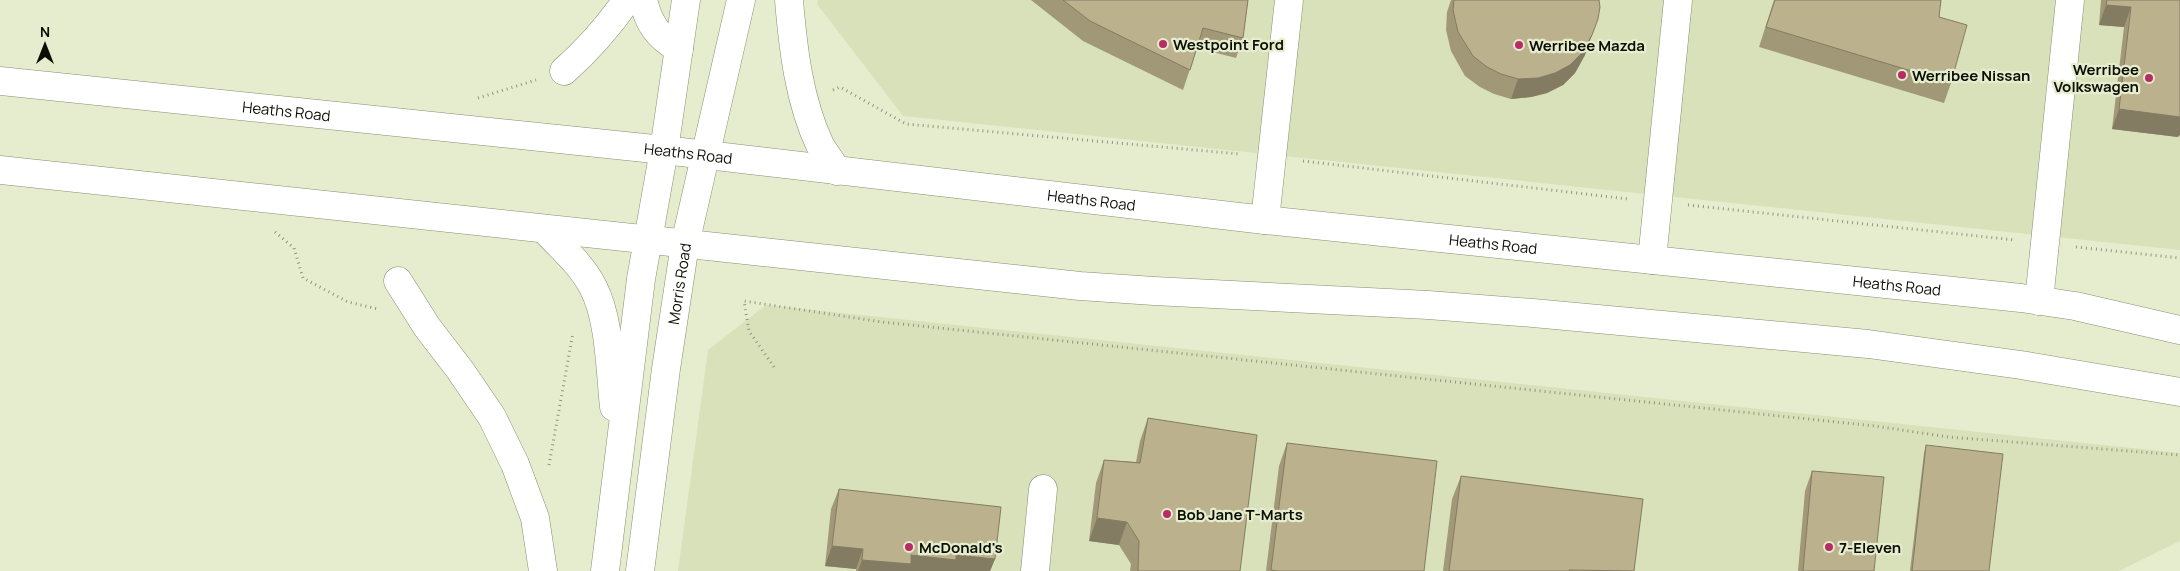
<svg xmlns="http://www.w3.org/2000/svg" width="2180" height="571" font-family="Manrope,sans-serif">
<rect width="100%" height="100%" fill="#e6edce"/>
<path fill="#d8e1ba" d="M 818,0 L 2180,0 L 2180,250 L 903,116 L 817,4 Z
M 766,305 L 2180,453 L 2180,541 L 2119,571 L 678,571 L 708,350 Z"/>
<g fill="none" stroke-linecap="round" stroke-linejoin="round">
<g stroke="#878e71" stroke-width="29">
<g id="minor">
<path d="M 643,0 C 649,24 657,36 679,49"/>
<path d="M 789,0 C 793,48 799,101 820,145 C 825,154 832,162 837,171"/>
<path d="M 564,71 C 589,49 608,27 627,0"/>
<path d="M 1265,220 L 1289,0"/>
<path d="M 544,229 C 560,246 582,265 593,287 C 610,319 610,371 614,407"/>
<path d="M 1652,260 L 1678,0"/>
<path d="M 398,281 L 427,327 L 460,370 L 492,417 L 515,464 L 535,518 L 543,571"/>
<path d="M 2039,301 L 2070,0"/>
<path d="M 605,571 L 641,279 L 664,150 L 686,0"/>
<path id="s1" d="M 640,571 L 666,369 L 685,244 L 741,0"/>
<path d="M 1035,571 L 1043,489"/>
</g>
</g>
<g stroke="#878e71" stroke-width="29">
<g id="major">
<path id="s2" d="M 0,81 L 664,150 L 1265,220 L 2021,298 L 2075,306 L 2180,330"/>
<path d="M 0,170 L 1080,286 L 1154,291 L 1428,305 L 1533,313 L 1868,344 L 2021,365 L 2180,392"/>
</g>
</g>
<path stroke="#90957e" stroke-width="3" stroke-dasharray="1 4" stroke-linecap="butt" d="M 833,90 L 840,87 L 906,124 L 1240,154
M 478,98 L 536,80
M 1303,161 L 1628,199
M 1688,205 L 2015,240
M 275,232 L 294,248 L 303,278 L 348,302 L 378,309
M 2076,247 L 2180,258
M 774,367 L 749,331 L 744,301 L 882,322 L 1875,426 L 1948,437 L 2180,455
M 549,465 L 573,333"/>
<use href="#minor" stroke="#fff" stroke-width="28"/>
<use href="#major" stroke="#fff" stroke-width="28"/>
</g>
<path fill="#a19878" d="M 1031,0 L 1248,0 L 1243,38 L 1236,58 L 1197,48 L 1183,90 L 1083,41 Z
M 1451,0 L 1599,0 L 1585,55 L 1575,73 L 1563,85 L 1547,93 L 1531,97 L 1511,99 L 1494,94 L 1480,87 L 1465,76 L 1451,51 L 1446,30 L 1447,12 Z
M 1774,0 L 1941,0 L 1939,17 L 1951,83 L 1944,103 L 1759,47 Z
M 2101,0 L 2180,0 L 2178,137 L 2112,129 L 2124,27 L 2099,25 Z
M 1148,418 L 1240,571 L 1130,571 L 1131,564 L 1119,545 L 1089,541 L 1096,483 L 1104,460 L 1136,462 L 1140,441 Z
M 1287,443 L 1424,571 L 1266,571 L 1279,466 Z
M 1926,445 L 1989,571 L 1910,571 L 1924,453 Z
M 1812,471 L 1874,571 L 1798,571 L 1805,491 Z
M 1461,476 L 1634,571 L 1443,571 L 1452,499 Z
M 839,489 L 995,559 L 990,571 L 856,571 L 856,569 L 825,566 L 831,509 Z"/>
<path fill="#837c62" d="M 2106,5 L 2131,7 L 2124,27 L 2099,25 Z
M 1592,35 L 1585,55 L 1575,73 L 1563,85 L 1547,93 L 1531,97 L 1511,99 L 1518,79 Z
M 2119,109 L 2180,117 L 2180,135 L 2178,137 L 2112,129 Z
M 1097,518 L 1127,522 L 1119,545 L 1089,541 Z
M 832,546 L 863,549 L 856,569 L 825,566 Z
M 911,555 L 956,555 L 995,559 L 990,571 L 858,571 L 862,560 Z"/>
<path fill="#bbb18c" stroke="#837c62" d="M 1063,0 L 1248,0 L 1243,38 L 1203,28 L 1190,70 L 1090,21 Z
M 1454,0 L 1599,0 L 1600,7 L 1598,19 L 1592,35 L 1582,53 L 1570,65 L 1555,73 L 1538,78 L 1518,79 L 1501,74 L 1487,67 L 1473,56 L 1458,32 L 1453,10 Z
M 1775,0 L 1941,0 L 1939,17 L 1967,25 L 1951,83 L 1766,27 Z
M 2107,0 L 2180,0 L 2180,117 L 2119,109 L 2131,7 L 2106,5 Z
M 1148,418 L 1257,435 L 1240,571 L 1138,571 L 1139,541 L 1127,522 L 1097,518 L 1104,460 L 1140,463 Z
M 1287,443 L 1437,461 L 1424,571 L 1277,571 L 1271,570 Z
M 1926,445 L 2003,454 L 1989,571 L 1912,571 Z
M 1812,471 L 1884,477 L 1874,571 L 1803,571 Z
M 1461,476 L 1643,499 L 1634,571 L 1569,570 L 1569,571 L 1449,571 Z
M 839,489 L 1001,507 L 995,559 L 956,555 L 956,560 L 911,555 L 911,564 L 862,560 L 863,549 L 832,546 Z"/>
<g fill="#b72c66" stroke="#e6edce" stroke-width="2">
<circle cx="1163" cy="44" r="5"/>
<circle cx="1519" cy="45" r="5"/>
<circle cx="1902" cy="75" r="5"/>
<circle cx="2149" cy="78" r="5"/>
<circle cx="1167" cy="514" r="5"/>
<circle cx="909" cy="547" r="5"/>
<circle cx="1829" cy="547" r="5"/>
</g>
<g text-anchor="middle" dominant-baseline="central" stroke-width="4.5" stroke-linejoin="round" paint-order="stroke">
<g font-size="15" font-weight="bold" fill="#0d0f05" stroke="#e6edce" text-anchor="start">
<text x="1173" y="44">Westpoint Ford</text>
<text x="1529" y="45">Werribee Mazda</text>
<text x="2139" y="69" text-anchor="end">Werribee<tspan x="2139" dy="17">Volkswagen</tspan></text>
<text x="1912" y="75">Werribee Nissan</text>
<text x="1177" y="514">Bob Jane T-Marts</text>
<text x="919" y="547">McDonald's</text>
<text x="1839" y="547">7-Eleven</text>
</g>
<g font-size="15" fill="#0d0f05" stroke="#e6edce">
<text stroke="none"><textPath href="#s2" startOffset="288">Heaths Road</textPath></text>
<text stroke="none"><textPath href="#s2" startOffset="692">Heaths Road</textPath></text>
<text stroke="none"><textPath href="#s2" startOffset="1098">Heaths Road</textPath></text>
<text stroke="none"><textPath href="#s2" startOffset="1502">Heaths Road</textPath></text>
<text stroke="none"><textPath href="#s1" startOffset="290">Morris Road</textPath></text>
<text stroke="none"><textPath href="#s2" startOffset="1908">Heaths Road</textPath></text>
</g>
</g>
<g transform="translate(45 45)" stroke="#e6edce" stroke-width="4" paint-order="stroke">
<path d="M0-4L9 19L0 12L-9 19Z" fill="#0d0f05"/>
<text y="-8" font-size="14" font-weight="bold" text-anchor="middle" fill="#0d0f05">N</text>
</g>
</svg>
